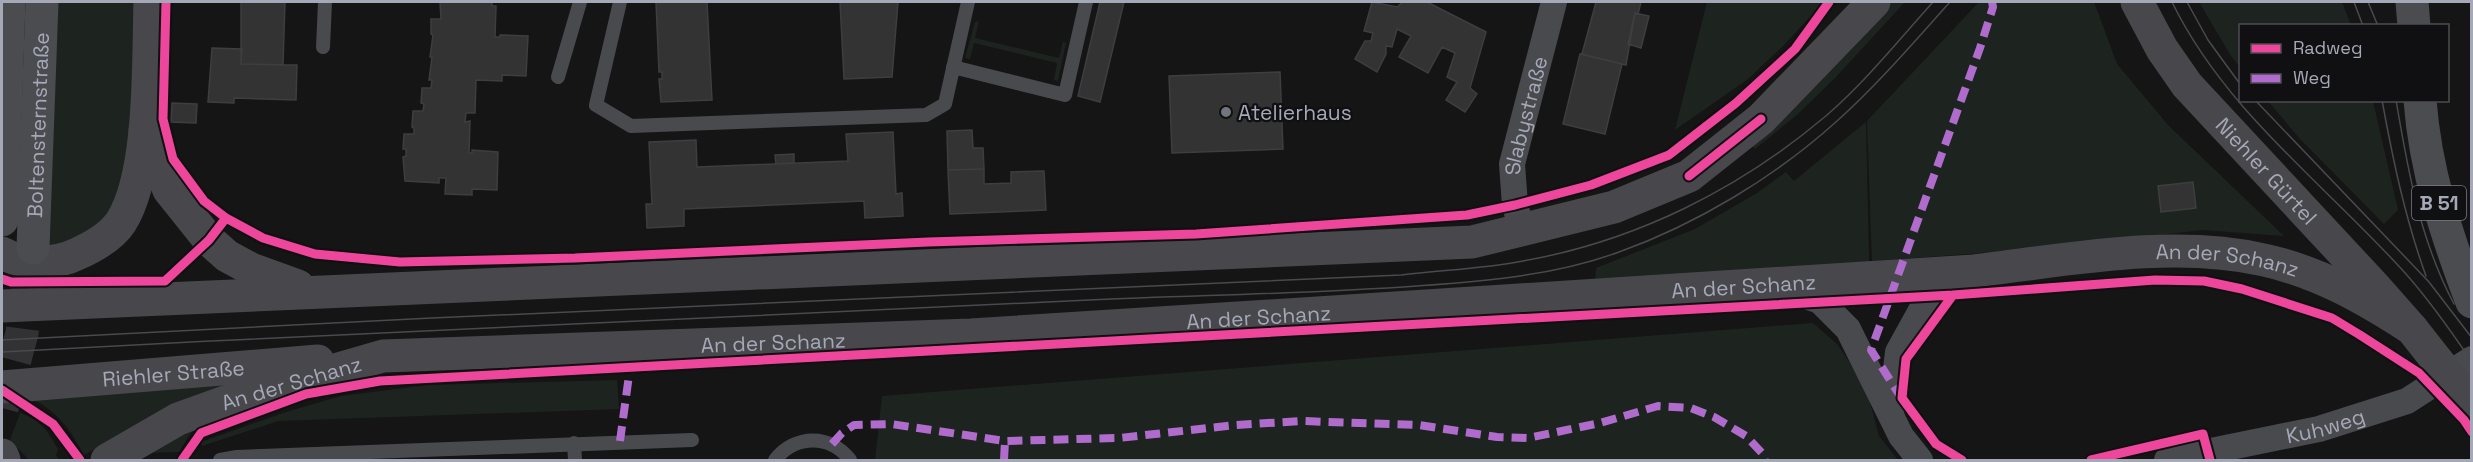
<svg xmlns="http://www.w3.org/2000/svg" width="2473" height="462" font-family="'Space Grotesk',sans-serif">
<rect width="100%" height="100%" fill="#151515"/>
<path fill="#1d241f" d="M 58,2 L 135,2 L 130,162 L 104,225 L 49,248 Z
M 1707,2 L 1824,2 L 1783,46 L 1748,79 L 1675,130 Z
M 1887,2 L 1905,2 L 1836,77 L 1798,114 L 1755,149 L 1748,141 Z
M 1979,2 L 2094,2 L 2117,64 L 2168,125 L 2284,236 L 2202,230 L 2063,247 L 1872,261 L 1867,121 Z
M 2199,2 L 2342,2 L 2351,25 L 2240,26 L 2240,67 L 2231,56 Z
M 979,21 L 975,38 L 1059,58 L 1063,42 L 1066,43 L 1058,81 L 1054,80 L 1057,63 L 974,43 L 970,59 L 965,58 L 975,22 Z
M 2268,101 L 2373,101 L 2398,210 L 2384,224 L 2299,138 Z
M 1866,122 L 1869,262 L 1595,281 L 1596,268 L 1695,229 L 1757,193 L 1786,172 L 1794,181 Z
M 1813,323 L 1838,345 L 1859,376 L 1869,399 L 1879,436 L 1898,460 L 875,460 L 882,396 Z
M 617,380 L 619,409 L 278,421 L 202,446 L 201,442 L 286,412 L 341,396 L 428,385 Z
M 236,383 L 152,418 L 84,455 C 67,424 57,411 25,395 Z
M 20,413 C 42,421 46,429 58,449 L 56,455 L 59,460 L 29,460 L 10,440 Z
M 203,421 L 192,431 L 179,452 L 143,453 Z"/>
<path fill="#333334" stroke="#3e3e41" stroke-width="1.5" d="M 241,2 L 285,2 L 283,65 L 241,64 Z
M 440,2 L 492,2 L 492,6 L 496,6 L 495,37 L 500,37 L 500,35 L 528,36 L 526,76 L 502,75 L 502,81 L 476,80 L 475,113 L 466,113 L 465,122 L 470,121 L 469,153 L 472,153 L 472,150 L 498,152 L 497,190 L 472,189 L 472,195 L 445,194 L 446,178 L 439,178 L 439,183 L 405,181 L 403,157 L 406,156 L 406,149 L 403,149 L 404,134 L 414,134 L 414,128 L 412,127 L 413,111 L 423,111 L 424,104 L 421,103 L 422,88 L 431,88 L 432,80 L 429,80 L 432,57 L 430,57 L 433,35 L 431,34 L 431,19 L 441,19 Z
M 656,2 L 707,2 L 712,100 L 661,102 L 659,79 L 662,79 L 662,72 L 659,72 Z
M 840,2 L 898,2 L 892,77 L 844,79 Z
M 1100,2 L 1124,2 L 1100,102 L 1078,96 Z
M 1372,2 L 1397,7 L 1403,2 L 1427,2 L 1486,32 L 1470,88 L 1477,94 L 1465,112 L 1446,100 L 1457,82 L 1447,77 L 1455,53 L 1442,47 L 1428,73 L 1399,57 L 1411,36 L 1397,29 L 1392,47 L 1386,46 L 1386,54 L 1377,72 L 1355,59 L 1365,41 L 1371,41 L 1373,33 L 1364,31 Z
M 1596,2 L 1641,2 L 1638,14 L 1635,13 L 1626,65 L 1582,54 Z
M 1635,13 L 1649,16 L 1641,48 L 1628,44 Z
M 212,48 L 242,49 L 241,64 L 297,65 L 296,100 L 234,98 L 234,103 L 208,102 Z
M 1580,54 L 1622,64 L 1605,134 L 1563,124 Z
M 1280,72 L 1283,149 L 1172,153 L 1169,76 Z
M 172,103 L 197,104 L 196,123 L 171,122 Z
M 972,130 L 973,148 L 983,148 L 984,169 L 948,170 L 947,131 Z
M 893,132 L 896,194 L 902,193 L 903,216 L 865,218 L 864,201 L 684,209 L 684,226 L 647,228 L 646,204 L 652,204 L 649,142 L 696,140 L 697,167 L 848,161 L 846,134 Z
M 794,154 L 794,163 L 776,164 L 775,155 Z
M 984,169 L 984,184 L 1011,183 L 1011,172 L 1044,171 L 1046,210 L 950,214 L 948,170 Z
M 2193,182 L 2196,208 L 2161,212 L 2158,186 Z"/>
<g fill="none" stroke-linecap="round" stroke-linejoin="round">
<path stroke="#323235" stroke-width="33" stroke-dasharray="33 16" stroke-linecap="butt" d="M 2,408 L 22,333 L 33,248"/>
<path stroke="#494a4e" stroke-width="14" d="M 620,2 L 596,105 L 631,126 L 926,115 L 945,104 L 968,2
M 323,47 L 325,2
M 953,67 L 1065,95 L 1086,2
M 558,77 L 580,2
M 574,443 L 575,460
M 220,460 L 237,457 L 692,440
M 775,460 C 795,434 831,434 850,460"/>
<g stroke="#494a4e" stroke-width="26">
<path id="s1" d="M 1522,231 L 1515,205 L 1512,164 L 1554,2"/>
<path d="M 1779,287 L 1820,301 L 1848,329 L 1901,436 L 1920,460"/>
<path d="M 1891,414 L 1898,352 L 1929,296 L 1970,273"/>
<path id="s2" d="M 2167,460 L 2319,429 L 2407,401 L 2472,359"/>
</g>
<g stroke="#48484c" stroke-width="33">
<path id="s3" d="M 2137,2 L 2162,49 L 2187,85 L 2374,286 L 2412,329 L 2472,405"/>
<path d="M 145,131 L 169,190 L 209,240 L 227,256 L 251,269 L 298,286"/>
<path d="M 2,253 C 23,265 55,265 77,254 C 93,247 111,237 121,222 C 152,173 148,61 150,2"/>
<path d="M 2,306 L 1472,242 L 1614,207 L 1689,176 L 1761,119 L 1874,2"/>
<path id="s4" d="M 2,387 L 318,361"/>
<path d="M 2,455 L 4,460"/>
<path id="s5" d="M 107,460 L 178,419 L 228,401 L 383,356 L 971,335 L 1974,271 C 2067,260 2172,239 2264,260 C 2319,272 2366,299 2412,329"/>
</g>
<g stroke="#4b4c50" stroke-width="33">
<path d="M 2412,2 L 2414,26"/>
<path d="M 2420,100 C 2425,170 2447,237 2472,302"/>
<path d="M 2,220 L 9,2"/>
<path id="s6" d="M 33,248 L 42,2"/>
</g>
<path stroke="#494a4e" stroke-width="1.5" d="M 2172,2 C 2225,111 2326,185 2406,274 C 2430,301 2451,331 2472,362
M 2187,2 L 2208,40 L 2240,84
M 2354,2 L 2363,26
M 2368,2 L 2378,26
M 2255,100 L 2429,282 L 2472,338
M 2382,100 C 2393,160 2405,218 2426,276
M 2396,100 C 2408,171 2420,240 2454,304
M 2,340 L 432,318 L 1401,275 C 1441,270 1483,269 1523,261 C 1636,241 1740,189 1827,115 C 1866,81 1899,40 1933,2
M 2,352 C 364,332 726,317 1089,300 C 1198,295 1307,294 1417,286 C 1484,281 1554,276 1619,252 C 1697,224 1775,177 1837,121 C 1878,84 1914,42 1950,2"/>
<path stroke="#b06ccc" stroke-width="8" stroke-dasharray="15 8" stroke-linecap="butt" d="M 1902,399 L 1871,350 L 1980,48 L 1993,7 L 1992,2
M 620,441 L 630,368
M 832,444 L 842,433 L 854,425 L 891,424 L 1005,441 L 1119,438 L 1236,425 L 1302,421 L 1419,425 L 1497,437 L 1528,438 L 1600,423 L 1658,406 L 1691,408 L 1714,417 L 1746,436 L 1762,453 L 1765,460
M 1004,460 L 1005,441"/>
<g stroke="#100f11" stroke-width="13">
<path id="cycleway" d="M 166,2 L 163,119 L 173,159 L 204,201 L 226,218 L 263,238 L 315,254 L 400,262 L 575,258 L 928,242 L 1196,234 L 1467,215 L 1515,205 L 1591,185 L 1669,155 L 1736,103 L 1795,49 L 1829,2
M 1689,176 L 1761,119
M 2,279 L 11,282 L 165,281 L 209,240 L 226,218
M 1953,295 L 1906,359 L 1902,398 L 1936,444 L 1962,460
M 2,390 L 53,424 L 80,460
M 182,460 L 201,433 L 306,394 L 380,381 L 1953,295 L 2155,280 L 2204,281 L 2242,289 L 2332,318 L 2360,335 L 2419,373 L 2464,420 L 2472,432
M 2091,460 L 2203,434 L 2210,460"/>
</g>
<use href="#cycleway" stroke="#ed469a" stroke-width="9"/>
</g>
<circle fill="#73757e" stroke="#100f11" stroke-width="2" cx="1226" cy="112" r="6"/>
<g text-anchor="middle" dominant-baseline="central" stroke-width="4.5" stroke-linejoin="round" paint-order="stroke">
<rect fill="#100f11" stroke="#787a85" stroke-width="1.5" x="2412" y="186" width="54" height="34" rx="4.5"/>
<g font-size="20" font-weight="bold" fill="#a5a8b7">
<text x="2439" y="203">B 51</text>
</g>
<g font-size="21" fill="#a5a8b7" stroke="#100f11" text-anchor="start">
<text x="1238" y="112">Atelierhaus</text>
</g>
<g font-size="21" fill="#a5a8b7" stroke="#100f11">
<text stroke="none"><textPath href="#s1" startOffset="118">Slabystraße</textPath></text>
<text stroke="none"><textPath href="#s6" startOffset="123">Boltensternstraße</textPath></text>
<text stroke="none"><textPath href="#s3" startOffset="214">Niehler Gürtel</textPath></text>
<text stroke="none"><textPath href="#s5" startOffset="2145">An der Schanz</textPath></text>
<text stroke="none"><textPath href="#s5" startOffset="1659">An der Schanz</textPath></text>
<text stroke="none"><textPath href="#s5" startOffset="1173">An der Schanz</textPath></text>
<text stroke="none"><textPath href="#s5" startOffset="687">An der Schanz</textPath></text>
<text stroke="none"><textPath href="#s4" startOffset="172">Riehler Straße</textPath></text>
<text stroke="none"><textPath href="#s5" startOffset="201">An der Schanz</textPath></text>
<text stroke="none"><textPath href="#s2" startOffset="162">Kuhweg</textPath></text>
</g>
</g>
<rect width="2473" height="462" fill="none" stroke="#a5a8b7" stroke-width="6"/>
<rect x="2239" y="24" width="210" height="78" fill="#100f11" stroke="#4c4c53" stroke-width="1.5"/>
<rect x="2251" y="44" width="30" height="9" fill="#ed469a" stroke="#4c4c53" stroke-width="1.5"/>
<text x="2293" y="54" font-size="18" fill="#a5a8b7">Radweg</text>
<rect x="2251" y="74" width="30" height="9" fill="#b06ccc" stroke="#4c4c53" stroke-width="1.5"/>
<text x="2293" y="84" font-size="18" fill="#a5a8b7">Weg</text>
</svg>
